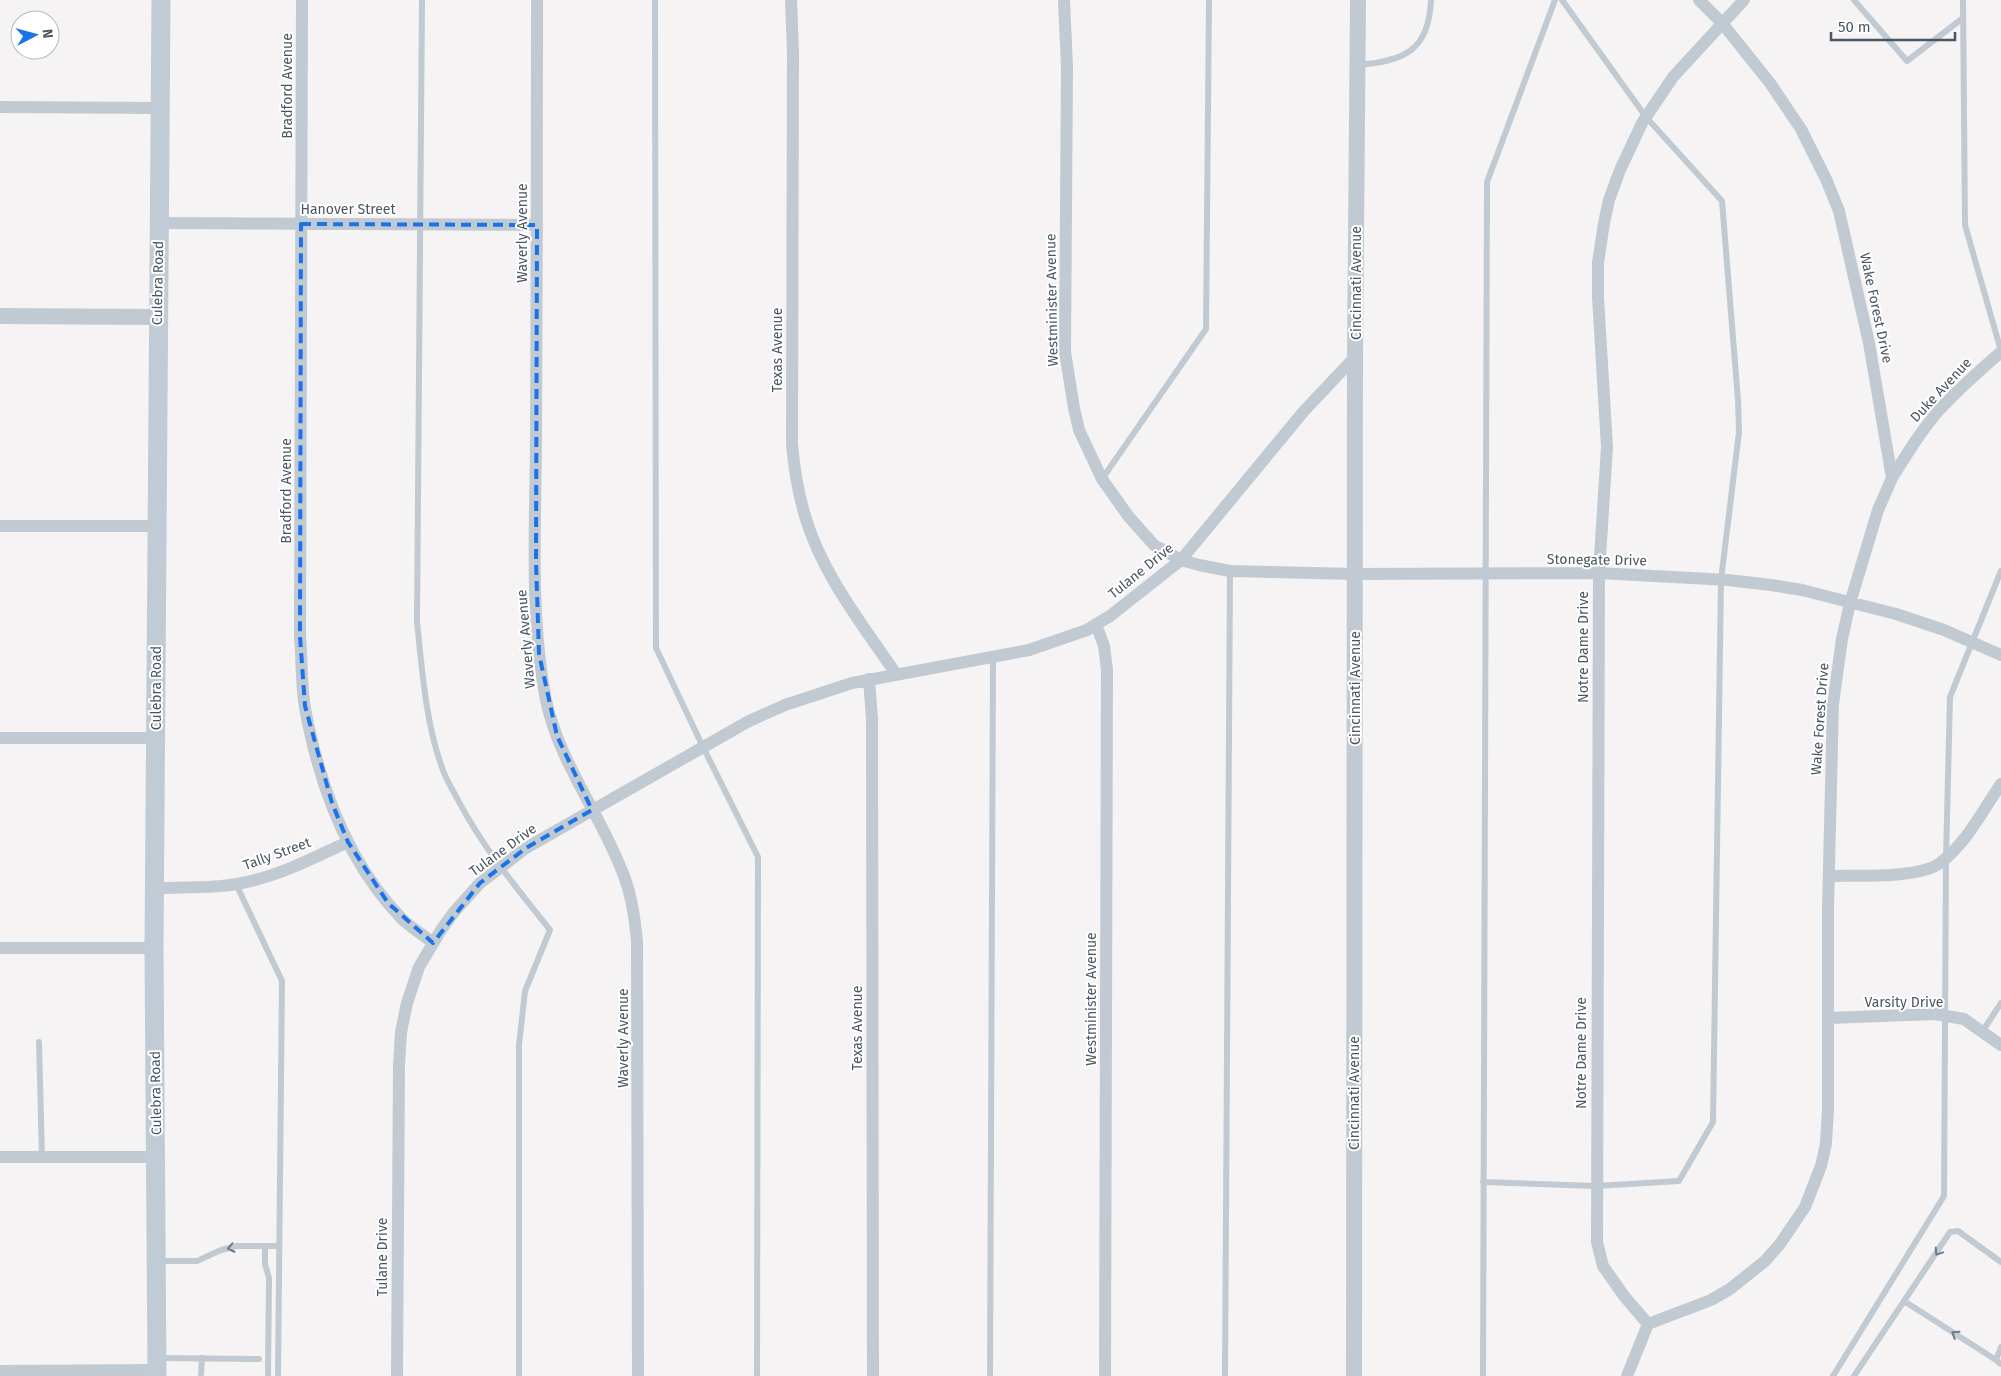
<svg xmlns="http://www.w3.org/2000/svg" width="2001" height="1376" font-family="'Fira Sans',sans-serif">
<rect width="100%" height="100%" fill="#f5f3f3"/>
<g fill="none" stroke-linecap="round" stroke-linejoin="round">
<path stroke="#c1cad2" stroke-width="6" d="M 422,0 L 417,621 C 422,670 426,727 444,773 C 448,783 454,792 458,800 C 483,848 517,888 550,930 L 525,991 L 519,1045 L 519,1376
M 655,0 L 656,648 L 703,747 L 758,857 L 757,1376
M 1854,0 L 1907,61 L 1963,18
M 1963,0 L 1965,225 L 2001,351
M 1358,65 C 1404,61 1429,51 1431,0
M 1102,479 L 1206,329 L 1209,0
M 236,884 L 282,981 L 278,1376
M 1982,1032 L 2001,1003
M 39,1042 L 42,1157
M 1483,1182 L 1596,1186 L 1679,1181 L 1713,1122 L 1721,580 L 1739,432 L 1738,400 L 1722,201 L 1646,117 L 1562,0
M 265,1246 L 265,1264 L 269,1278 L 268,1376
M 158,1261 L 197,1261 L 221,1250 L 237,1246 L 279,1246
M 1904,1301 L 1996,1360
M 2001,1347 L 1996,1360 L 2001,1364
M 158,1358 L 259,1359
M 201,1376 L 202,1358
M 990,1376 L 993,658
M 1225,1376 L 1230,571
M 1483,1376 L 1487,182 L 1555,0
M 1833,1376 L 1944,1196 L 1946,858 L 1950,697 L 2001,571
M 1854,1376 L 1950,1232 L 1958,1231 L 2001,1262"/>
<path stroke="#c1cad2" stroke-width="12" d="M 302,0 L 300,636 C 302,659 301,685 305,708 C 319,784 348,864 403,920 C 412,928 423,935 433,943
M 537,0 C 537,143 537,287 536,430 C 536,519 529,612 546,700 C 559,763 602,816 624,876 C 632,897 635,919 637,942 L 638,1376
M 791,0 L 793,52 L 792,444 C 794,469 798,492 805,516 C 822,574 862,624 896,674
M 1064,0 L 1067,67 L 1065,352 L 1074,408 L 1079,430 L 1102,479 L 1129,517 L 1154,545 L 1181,560 L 1199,565 L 1230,571 L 1355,574 L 1599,573 L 1728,580 L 1771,585 L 1802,590 L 1896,614 L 1944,630 L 2001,655
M 0,107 L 160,108
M 159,223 L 537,225
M 1892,478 C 1907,454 1922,429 1941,408 C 1960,388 1980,370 2001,352
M 0,526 L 156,526
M 1096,624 L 1104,646 L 1107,670 L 1105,1376
M 869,679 L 872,719 L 873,1376
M 0,738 L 155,738
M 1830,876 C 1856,875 1919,879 1940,863 C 1966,844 1983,810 2001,784
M 155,888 C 188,887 222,889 255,880 C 287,872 317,856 348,842
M 0,948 L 154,948
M 1829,1018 L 1935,1014 L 1964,1019 L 2001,1045
M 0,1157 L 156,1157
M 1648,1324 L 1624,1296 L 1603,1266 L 1597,1242 L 1599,573 L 1607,447 L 1598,297 L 1598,263 L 1604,223 L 1609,200 L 1620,170 L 1642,123 L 1673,77 L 1744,0
M 0,1371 L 157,1370
M 397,1376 L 399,1065 L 401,1032 L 407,1003 L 419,967 L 441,930 L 454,912 L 480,883 L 526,848 L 749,721 L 785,705 L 852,683 L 1029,650 L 1087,630 L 1110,616 L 1181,560 L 1304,411 L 1355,357
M 1627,1376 L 1648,1324 L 1711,1300 L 1730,1289 L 1765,1261 L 1780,1244 L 1805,1207 L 1821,1166 L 1826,1144 L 1828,1108 L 1828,908 L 1833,704 L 1842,639 L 1850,603 L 1878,510 L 1892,478 L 1869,343 L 1839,211 L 1826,179 L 1801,129 L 1770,83 L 1722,23 L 1699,0"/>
<path stroke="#c1cad2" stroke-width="16" d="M 0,316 L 158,317
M 1354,1376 L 1355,357 L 1358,0"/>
<path stroke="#c1cbd6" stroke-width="19" d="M 157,1376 L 154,948 L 161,0"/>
</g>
<defs><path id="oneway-chevron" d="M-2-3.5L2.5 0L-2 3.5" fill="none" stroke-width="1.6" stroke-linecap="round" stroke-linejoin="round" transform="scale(1.25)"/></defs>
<g stroke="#6e7983">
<use href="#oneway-chevron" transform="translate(231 1248) rotate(168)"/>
<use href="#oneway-chevron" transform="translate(1938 1252) rotate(124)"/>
<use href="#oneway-chevron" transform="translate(1955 1334) rotate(-147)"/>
</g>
<path fill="none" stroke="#1a73e8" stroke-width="4" stroke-dasharray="10 6" stroke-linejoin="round" d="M 301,224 L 537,225 L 536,561 L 539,654 L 557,736 L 592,810 L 526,848 L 480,883 L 433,943 L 388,903 L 348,842 L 332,803 L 305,706 L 300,636 Z"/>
<g text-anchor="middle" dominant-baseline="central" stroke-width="4" stroke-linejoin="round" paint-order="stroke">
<g font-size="14" fill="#4a5661" stroke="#fff">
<text transform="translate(287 86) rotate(-90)">Bradford Avenue</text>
<text x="348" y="209">Hanover Street</text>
<text transform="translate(522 233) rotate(-90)">Waverly Avenue</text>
<text transform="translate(158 283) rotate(-89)">Culebra Road</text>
<text transform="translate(1356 283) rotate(-90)">Cincinnati Avenue</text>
<text transform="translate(1052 300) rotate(-91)">Westminister Avenue</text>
<text transform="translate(1876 308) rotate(78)">Wake Forest Drive</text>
<text transform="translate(777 350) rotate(-90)">Texas Avenue</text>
<text transform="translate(1941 390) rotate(-47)">Duke Avenue</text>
<text transform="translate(286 491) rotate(-90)">Bradford Avenue</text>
<text transform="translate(1597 560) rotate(1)">Stonegate Drive</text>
<text transform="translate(1141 571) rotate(-39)">Tulane Drive</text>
<text transform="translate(526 639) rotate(-95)">Waverly Avenue</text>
<text transform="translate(1583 647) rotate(-90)">Notre Dame Drive</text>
<text transform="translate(156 688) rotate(-90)">Culebra Road</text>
<text transform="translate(1355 688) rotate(-90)">Cincinnati Avenue</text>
<text transform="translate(1820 719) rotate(-86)">Wake Forest Drive</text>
<text transform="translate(503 850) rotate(-36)">Tulane Drive</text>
<text transform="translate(277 854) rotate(-20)">Tally Street</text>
<text transform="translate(1091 999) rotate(-90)">Westminister Avenue</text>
<text x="1904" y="1002">Varsity Drive</text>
<text transform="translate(857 1028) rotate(-90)">Texas Avenue</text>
<text transform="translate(623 1038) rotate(-90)">Waverly Avenue</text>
<text transform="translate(1581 1053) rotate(-90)">Notre Dame Drive</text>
<text transform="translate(156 1093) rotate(-91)">Culebra Road</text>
<text transform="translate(1354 1093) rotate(-90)">Cincinnati Avenue</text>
<text transform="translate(382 1257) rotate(-90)">Tulane Drive</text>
</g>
</g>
<g transform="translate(35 35) rotate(84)"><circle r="24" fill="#ffffff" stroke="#b7bbc0"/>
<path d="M0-4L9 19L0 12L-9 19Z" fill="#1a73e8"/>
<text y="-8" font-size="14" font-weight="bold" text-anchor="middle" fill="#4a5661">N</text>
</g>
<path d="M1831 32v8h124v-8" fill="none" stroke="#4a5661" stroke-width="2.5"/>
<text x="1838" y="32" font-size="15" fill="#4a5661" stroke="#ffffff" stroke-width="4" paint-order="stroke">50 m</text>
</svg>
